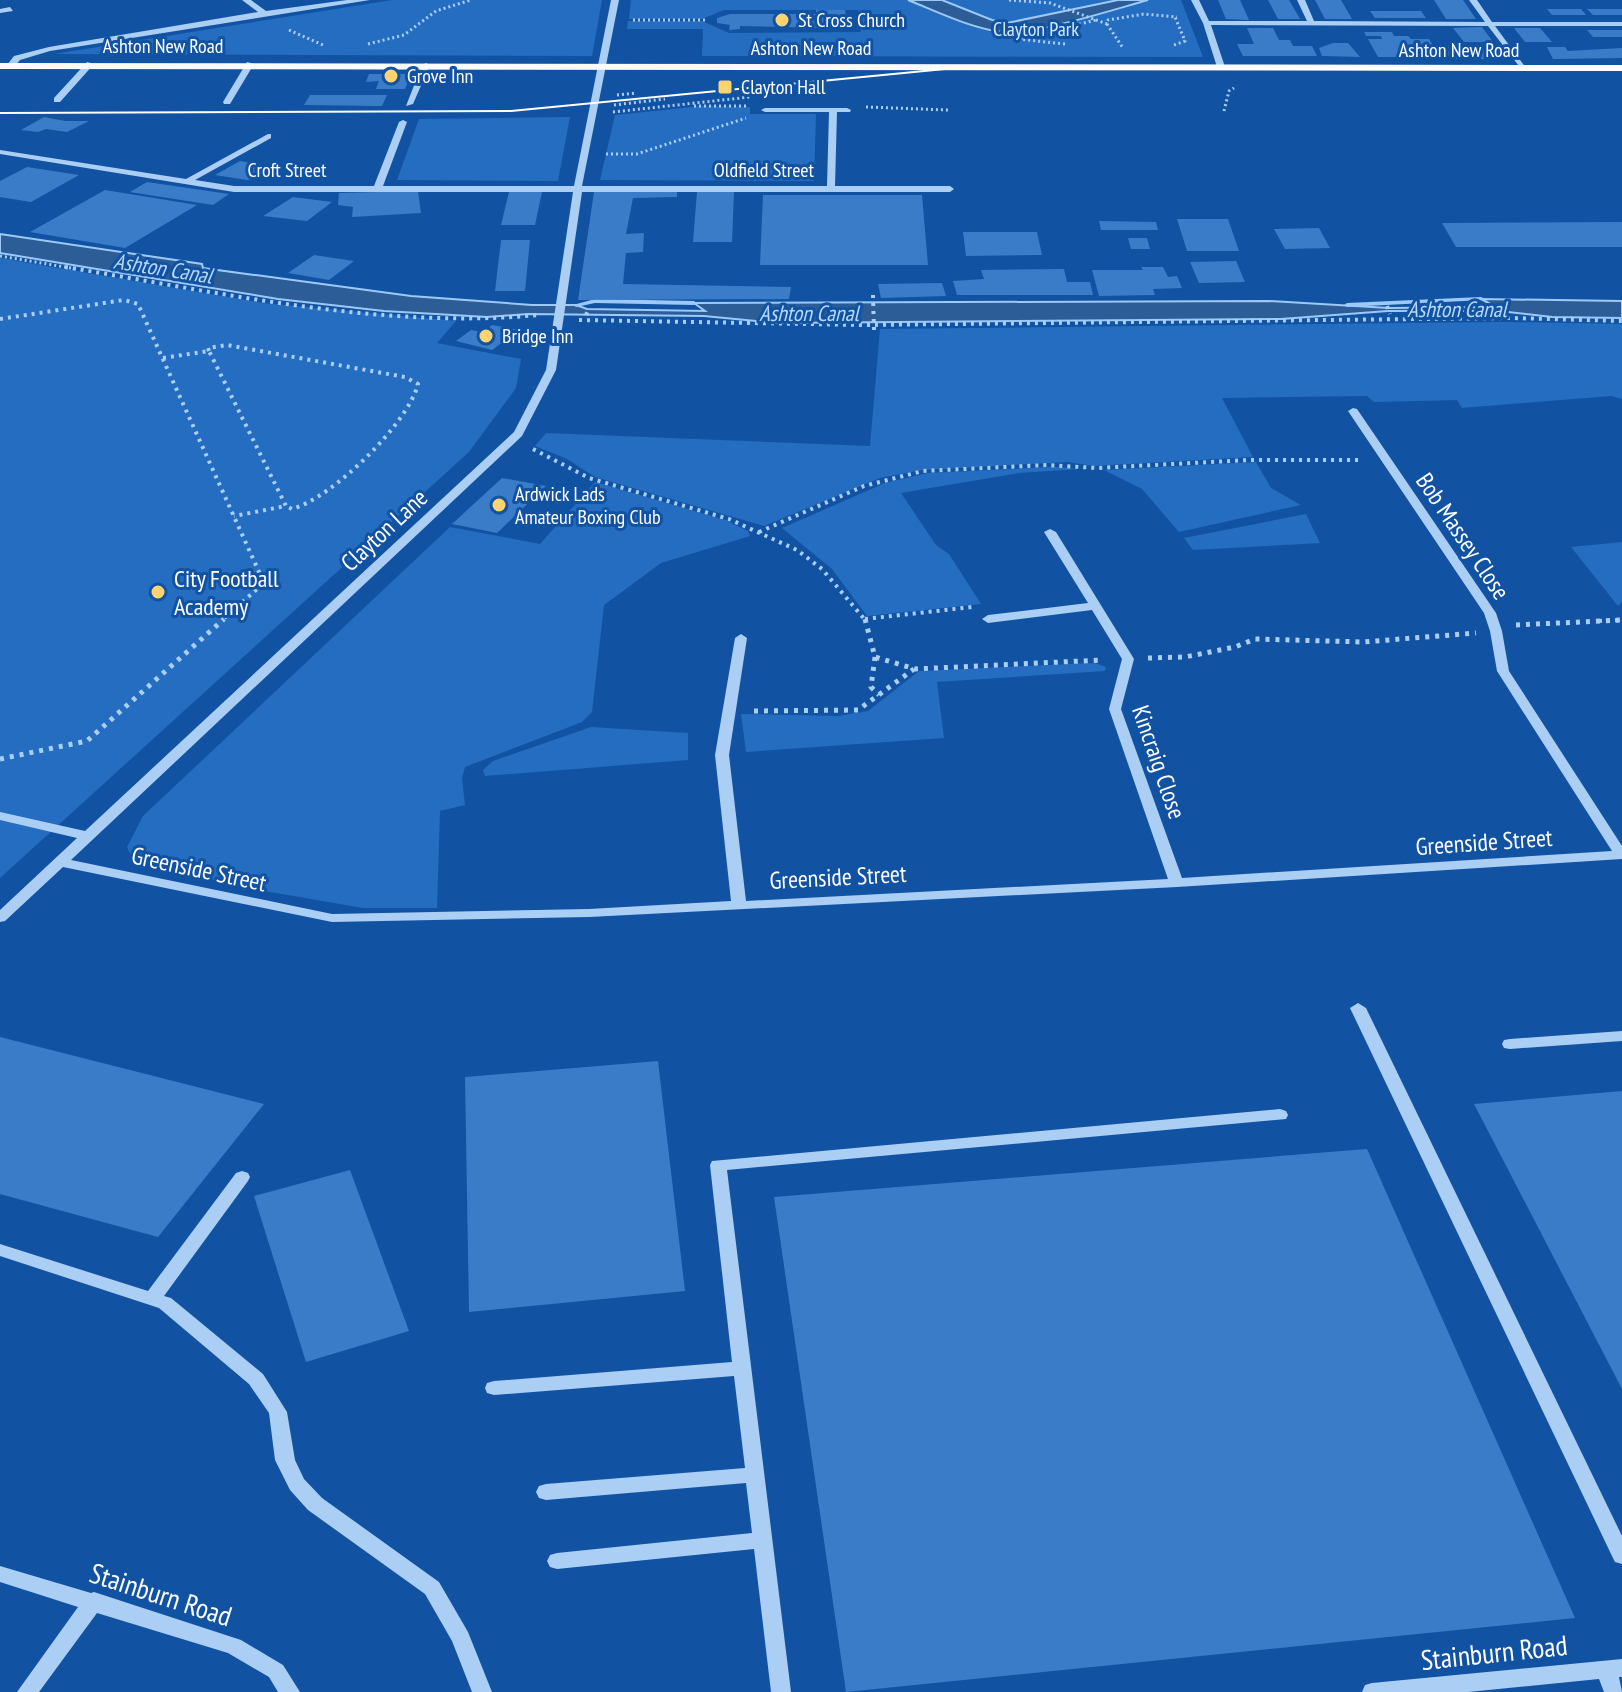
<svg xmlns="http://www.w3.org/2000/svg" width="1622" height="1692" font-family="'PT Sans Narrow',sans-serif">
<rect width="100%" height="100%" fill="#1153a2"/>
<path fill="#246dc0" d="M 392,0 L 602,0 L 592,56 L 54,54 Z
M 631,0 L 1181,0 L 1203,57 L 702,56 L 703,29 L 627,29 L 628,21 L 702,21 L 729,33 L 861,32 L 858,10 L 724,10 L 702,19 L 629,19 Z
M 702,106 L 750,107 L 750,114 L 816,114 L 814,181 L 600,180 L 615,115 Z
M 570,117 L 558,181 L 397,180 L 419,119 Z
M 0,258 L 263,303 L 456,321 L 437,343 L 521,359 L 516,388 L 469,452 L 0,878 Z
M 1503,322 L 1622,324 L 1622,399 L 1611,396 L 1462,408 L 1457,400 L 1374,402 L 1367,396 L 1222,398 L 1253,457 L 1093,466 L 1068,462 L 922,470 L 880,478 L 764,526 L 595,477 L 567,459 L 535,446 L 546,433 L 870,446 L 880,329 Z
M 1256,462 L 1271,488 L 1301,505 L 1179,532 L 1142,489 L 1104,470 Z
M 1055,467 L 1079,469 L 1020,473 L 901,493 L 936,545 L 949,554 L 981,604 L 867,616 L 832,569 L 782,528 L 885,483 L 928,473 Z
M 595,482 L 725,520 L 748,531 L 750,536 L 661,563 L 604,605 L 592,712 L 582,722 L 465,767 L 462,778 L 465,805 L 440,811 L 437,908 L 363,908 L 246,888 L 133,860 L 127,847 L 143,816 L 450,527 L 540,544 Z
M 1306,514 L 1320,543 L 1193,550 L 1184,538 Z
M 1622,542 L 1622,602 L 1618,606 L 1571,547 Z
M 1095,663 L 1106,667 L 1105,671 L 937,682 L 944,738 L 746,752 L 741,714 L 838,716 L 868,711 L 919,671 Z
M 591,727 L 688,733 L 688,760 L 485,776 L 483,770 L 493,761 Z"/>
<path fill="#2d5d97" stroke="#9dc9f8" stroke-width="2" d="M 908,0 L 942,0 L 992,20 L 1007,23 L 1118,0 L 1148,0 C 1115,9 1032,36 1002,32 C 970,28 938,12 908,0 Z
M 0,234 L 202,264 L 203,268 L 411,296 L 532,305 L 576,305 L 587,309 L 705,311 L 694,303 L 1269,301 L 1389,308 L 1496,307 L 1481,299 L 1622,301 L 1622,318 L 1552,317 L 1499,311 L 1388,311 L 1281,319 L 778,323 L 704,316 L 528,314 L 487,317 L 384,311 L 278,299 L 0,253 Z"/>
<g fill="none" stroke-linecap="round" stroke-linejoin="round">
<path fill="#9dc9f8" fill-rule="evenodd" d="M 1481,297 L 1483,298 L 1483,300 L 1347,307 L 1344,305 L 1347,303 Z
M 595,299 L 694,301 L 697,303 L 694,305 L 595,303 L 576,307 L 573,305 Z"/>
</g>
<path fill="#3a7cc8" d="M 1218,0 L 1240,0 L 1249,20 L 1226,19 Z
M 1268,0 L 1289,0 L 1300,19 L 1278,19 Z
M 1315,0 L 1341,0 L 1352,19 L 1325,19 Z
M 1434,0 L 1463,0 L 1476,19 L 1446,19 Z
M 1547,9 L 1581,9 L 1586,15 L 1552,15 Z
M 1587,9 L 1622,9 L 1622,15 L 1593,15 Z
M 816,10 L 845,10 L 847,24 L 830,24 L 830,28 L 740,26 L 740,29 L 729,30 L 730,25 L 717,23 L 717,18 L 730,14 L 816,14 Z
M 1370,11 L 1421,11 L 1426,18 L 1375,18 Z
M 1482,27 L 1493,42 L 1464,42 L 1453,28 Z
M 1247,28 L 1273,28 L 1279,40 L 1290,40 L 1293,46 L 1312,46 L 1317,56 L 1243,56 L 1237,44 L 1254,44 Z
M 1514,28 L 1540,28 L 1552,42 L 1525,42 Z
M 1587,30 L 1622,30 L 1622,37 L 1593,37 Z
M 1364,32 L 1392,32 L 1394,36 L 1408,36 L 1411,39 L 1429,39 L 1440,57 L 1378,57 L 1368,39 L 1382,39 L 1381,36 L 1366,36 Z
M 1333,43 L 1348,43 L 1360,57 L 1322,56 L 1319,48 Z
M 1448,47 L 1476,50 L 1473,47 L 1490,47 L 1493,51 L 1500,51 L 1507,59 L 1451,59 L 1445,51 L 1451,51 Z
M 1547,47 L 1565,47 L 1568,51 L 1622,48 L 1622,58 L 1553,59 Z
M 369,74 L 411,74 L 405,89 L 376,89 L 379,81 L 366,82 Z
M 310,95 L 387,95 L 382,106 L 304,105 Z
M 44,117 L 65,121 L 89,121 L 67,132 L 46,129 L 38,132 L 21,130 Z
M 240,161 L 262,165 L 253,170 L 271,174 L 247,180 L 215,175 Z
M 27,167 L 79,175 L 31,202 L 0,197 L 0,181 Z
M 147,182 L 229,194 L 213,205 L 130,192 Z
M 105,190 L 197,205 L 125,248 L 30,232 Z
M 418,191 L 421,213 L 352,217 L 353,207 L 338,205 L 339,193 Z
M 677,191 L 677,197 L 633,198 L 626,234 L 644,233 L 643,252 L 626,253 L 623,284 L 791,287 L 789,299 L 578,300 L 594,192 Z
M 509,192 L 542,192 L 535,225 L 501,225 Z
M 697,192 L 734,192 L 732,242 L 693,242 Z
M 763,195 L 922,195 L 928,265 L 760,265 Z
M 293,197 L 332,202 L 307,221 L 263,216 Z
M 1177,219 L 1228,219 L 1239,251 L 1187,251 Z
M 1099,221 L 1156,222 L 1158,230 L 1101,230 Z
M 1622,222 L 1622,247 L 1456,247 L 1442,223 Z
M 1319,228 L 1330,248 L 1285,249 L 1274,229 Z
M 963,232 L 1037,232 L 1042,255 L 966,256 Z
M 1128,238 L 1147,238 L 1150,249 L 1131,249 Z
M 501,240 L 530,240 L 525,291 L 495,291 Z
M 314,255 L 354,261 L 329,280 L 288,273 Z
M 1236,261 L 1245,282 L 1199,283 L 1190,262 Z
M 1141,267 L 1163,267 L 1168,277 L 1177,276 L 1182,288 L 1153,289 L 1155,295 L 1099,296 L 1092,270 L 1143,270 Z
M 1064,269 L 1067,282 L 1090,282 L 1093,295 L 957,295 L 953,281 L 984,279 L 981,270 Z
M 942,283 L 946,296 L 881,298 L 878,284 Z
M 492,325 L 519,330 L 492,350 L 456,341 L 471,330 L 482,332 Z
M 502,478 L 546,486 L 497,533 L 452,524 Z
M 0,1037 L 264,1104 L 158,1237 L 0,1194 Z
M 658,1061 L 685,1291 L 469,1312 L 465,1077 Z
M 1622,1091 L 1622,1389 L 1474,1104 Z
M 1367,1149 L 1575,1618 L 846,1692 L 774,1197 Z
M 350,1170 L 409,1331 L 306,1362 L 254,1196 Z"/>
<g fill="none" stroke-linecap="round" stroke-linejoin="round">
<path stroke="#abcef5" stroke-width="3" stroke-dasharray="2 3" stroke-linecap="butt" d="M 1009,0 L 1050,3 L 1107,24 L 1108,20 L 1144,14 L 1177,17
M 633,20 L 706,20
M 1107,24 L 1123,48
M 289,30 L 323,45
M 368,44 L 404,35 L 436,11 L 471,0
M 1065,44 L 1018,39 L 1096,20
M 1174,45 L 1185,41 L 1175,17
M 617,95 L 636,93
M 614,105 L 665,99
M 694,106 L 748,106
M 866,107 L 948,110
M 1224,111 L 1229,91 L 1234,88
M 613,112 L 750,97
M 606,154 L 637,154 L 746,118
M 0,256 L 77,269"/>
<path stroke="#abcef5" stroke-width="4" stroke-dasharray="3 5" stroke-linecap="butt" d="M 65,267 C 219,292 382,330 538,315
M 873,295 L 874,330
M 1387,306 L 1390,314
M 586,315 L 589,308
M 0,319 L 124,300 L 138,304 L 264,583 L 221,621
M 579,320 L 864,325 L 1511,318 L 1622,321
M 209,351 L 208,348 L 227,345 L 405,377 L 418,384 C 408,424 332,498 292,509 L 286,506
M 163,358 L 209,351 L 286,506 L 234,516
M 533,449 L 589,478 L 729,519 L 797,550 L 822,569 L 866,621
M 759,532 L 864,486 L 923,471 L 1047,465 L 1097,468 L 1249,460 L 1360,460
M 865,619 L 972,607
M 1599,621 L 1622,620"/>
<path stroke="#abcef5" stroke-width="5" stroke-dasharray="4 6" stroke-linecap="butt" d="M 865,619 L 875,657 L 915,669 L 1102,660
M 1516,625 L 1622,620
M 875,657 L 871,687 L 879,695
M 1148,658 L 1185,657 L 1235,647 L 1255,639 L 1363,642 L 1476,633
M 754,711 L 858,710 L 914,669
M 0,759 L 87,741 L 224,619"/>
<path fill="#abcef5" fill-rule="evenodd" d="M 242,0 L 251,0 L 266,11 L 347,0 L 370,0 L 50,51 L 20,60 L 14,67 L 7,65 L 14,56 L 49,47 L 258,12 Z
M 611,0 L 619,0 L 582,186 L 827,186 L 829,112 L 765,112 L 761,110 L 765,108 L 847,108 L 851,110 L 850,112 L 837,112 L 835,186 L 950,186 L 954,189 L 950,192 L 582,192 L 556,370 L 522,436 L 71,860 L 332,914 L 589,909 L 731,901 L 715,755 L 735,638 L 741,634 L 747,638 L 729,755 L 746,901 L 1168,879 L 1109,709 L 1122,659 L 1092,610 L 988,623 L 982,619 L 988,615 L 1088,603 L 1044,532 L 1050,529 L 1056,532 L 1134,659 L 1121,709 L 1182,878 L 1612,851 L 1497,671 L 1490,631 L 1484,613 L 1348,411 L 1353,408 L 1357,409 L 1496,613 L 1502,631 L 1509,671 L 1622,846 L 1622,859 L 1177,887 L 589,917 L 332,922 L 63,867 L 5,921 L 0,922 L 0,910 L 77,838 L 0,820 L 0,812 L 85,831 L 514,432 L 546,370 L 573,192 L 234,192 L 0,154 L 0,150 L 186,179 L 268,134 L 271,134 L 271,138 L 195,180 L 234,186 L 374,186 L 399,122 L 403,120 L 407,122 L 383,186 L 574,186 Z
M 1191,0 L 1199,0 L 1209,21 L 1307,21 L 1297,0 L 1305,0 L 1314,21 L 1485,22 L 1469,0 L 1477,0 L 1492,22 L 1622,22 L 1622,26 L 1495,26 L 1526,68 L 1522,70 L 1488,26 L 1211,25 L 1225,67 L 1221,69 L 1217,67 L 1203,23 Z
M 10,7 L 13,11 L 0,13 L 0,9 Z
M 87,62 L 94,64 L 60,102 L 54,102 L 54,98 Z
M 247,62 L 254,64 L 230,104 L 224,104 L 223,102 Z
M 426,63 L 430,65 L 413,104 L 406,106 L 422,65 Z
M 1358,1003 L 1366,1008 L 1622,1536 L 1622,1564 L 1615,1562 L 1612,1556 L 1350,1008 Z
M 1622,1031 L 1622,1041 L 1510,1049 L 1504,1048 L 1502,1044 L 1504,1040 L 1510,1039 Z
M 1280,1109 L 1286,1111 L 1288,1115 L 1286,1119 L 727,1170 L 791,1692 L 771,1692 L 754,1549 L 557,1569 L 550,1567 L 547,1561 L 550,1555 L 557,1553 L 752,1533 L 746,1483 L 546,1500 L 539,1498 L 536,1492 L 539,1486 L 546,1484 L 745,1468 L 734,1376 L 494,1395 L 487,1393 L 485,1388 L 487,1383 L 494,1381 L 732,1362 L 710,1165 L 712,1161 Z
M 242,1171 L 248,1173 L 250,1177 L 248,1181 L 164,1296 L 171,1298 L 263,1374 L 287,1412 L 295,1460 L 304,1479 L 322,1498 L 439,1582 L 468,1632 L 492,1692 L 472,1692 L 452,1641 L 425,1594 L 308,1510 L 290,1490 L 275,1460 L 269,1413 L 249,1384 L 159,1308 L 0,1256 L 0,1244 L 148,1291 L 236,1173 Z
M 0,1566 L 91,1593 L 94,1592 L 241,1640 L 283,1665 L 300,1692 L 278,1692 L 269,1677 L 228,1653 L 97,1613 L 39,1692 L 17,1692 L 78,1607 L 0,1582 Z
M 1622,1659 L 1622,1677 L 1619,1677 L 1622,1692 L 1604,1692 L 1599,1679 L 1468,1692 L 1362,1692 L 1365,1685 L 1372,1683 Z"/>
<path fill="#f9fbff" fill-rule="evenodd" d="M 0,63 L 1622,65 L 1622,71 L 0,69 Z"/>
<path stroke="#fff" stroke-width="2" d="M 0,113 L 511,111 L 945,69 L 1622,69"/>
</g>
<g fill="#ffd36f" stroke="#1153a2" stroke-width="3">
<circle cx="782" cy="20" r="8"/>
<circle cx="391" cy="76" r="8"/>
<rect x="717" y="79" width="16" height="16" rx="4"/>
<circle cx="486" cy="336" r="8"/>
<circle cx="499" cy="505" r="8"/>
<circle cx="158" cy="592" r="8"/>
</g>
<g text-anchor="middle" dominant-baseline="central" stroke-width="6" stroke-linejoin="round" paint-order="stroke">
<g font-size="20" fill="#fff" stroke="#1153a2" text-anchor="start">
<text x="798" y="20">St Cross Church</text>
<text x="407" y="76">Grove Inn</text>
<text x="741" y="87">Clayton Hall</text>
<text x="502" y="336">Bridge Inn</text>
<text x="515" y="494">Ardwick Lads<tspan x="515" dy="23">Amateur Boxing Club</tspan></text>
</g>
<g font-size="20" fill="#d4e8fe" stroke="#1153a2">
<text x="1036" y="29">Clayton Park</text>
</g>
<g font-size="20" fill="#fff" stroke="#1153a2">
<text x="163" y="46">Ashton New Road</text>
<text x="811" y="48">Ashton New Road</text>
<text x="1459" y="50">Ashton New Road</text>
<text x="287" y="170">Croft Street</text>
<text x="764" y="170">Oldfield Street</text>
</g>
<g font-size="22" font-style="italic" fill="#b8d8fb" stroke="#1153a2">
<text transform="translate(163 268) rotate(9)">Ashton Canal</text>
<text x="1457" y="309">Ashton Canal</text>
<text x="809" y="313">Ashton Canal</text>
</g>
<g font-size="24" fill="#fff" stroke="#1153a2">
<text transform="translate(384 530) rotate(-43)">Clayton Lane</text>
<text transform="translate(1463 536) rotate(56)">Bob Massey Close</text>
<text transform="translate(1159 762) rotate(71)">Kincraig Close</text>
<text transform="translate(1484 842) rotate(-4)">Greenside Street</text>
<text transform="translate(199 869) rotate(12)">Greenside Street</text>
<text transform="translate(838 877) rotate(-3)">Greenside Street</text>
</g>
<g font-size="24" fill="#fff" stroke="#1153a2" text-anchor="start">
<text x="174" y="578">City Football<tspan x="174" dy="28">Academy</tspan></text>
</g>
<g font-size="28" fill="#fff" stroke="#1153a2">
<text transform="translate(161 1594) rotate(18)">Stainburn Road</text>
<text transform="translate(1494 1652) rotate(-6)">Stainburn Road</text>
</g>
</g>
</svg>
